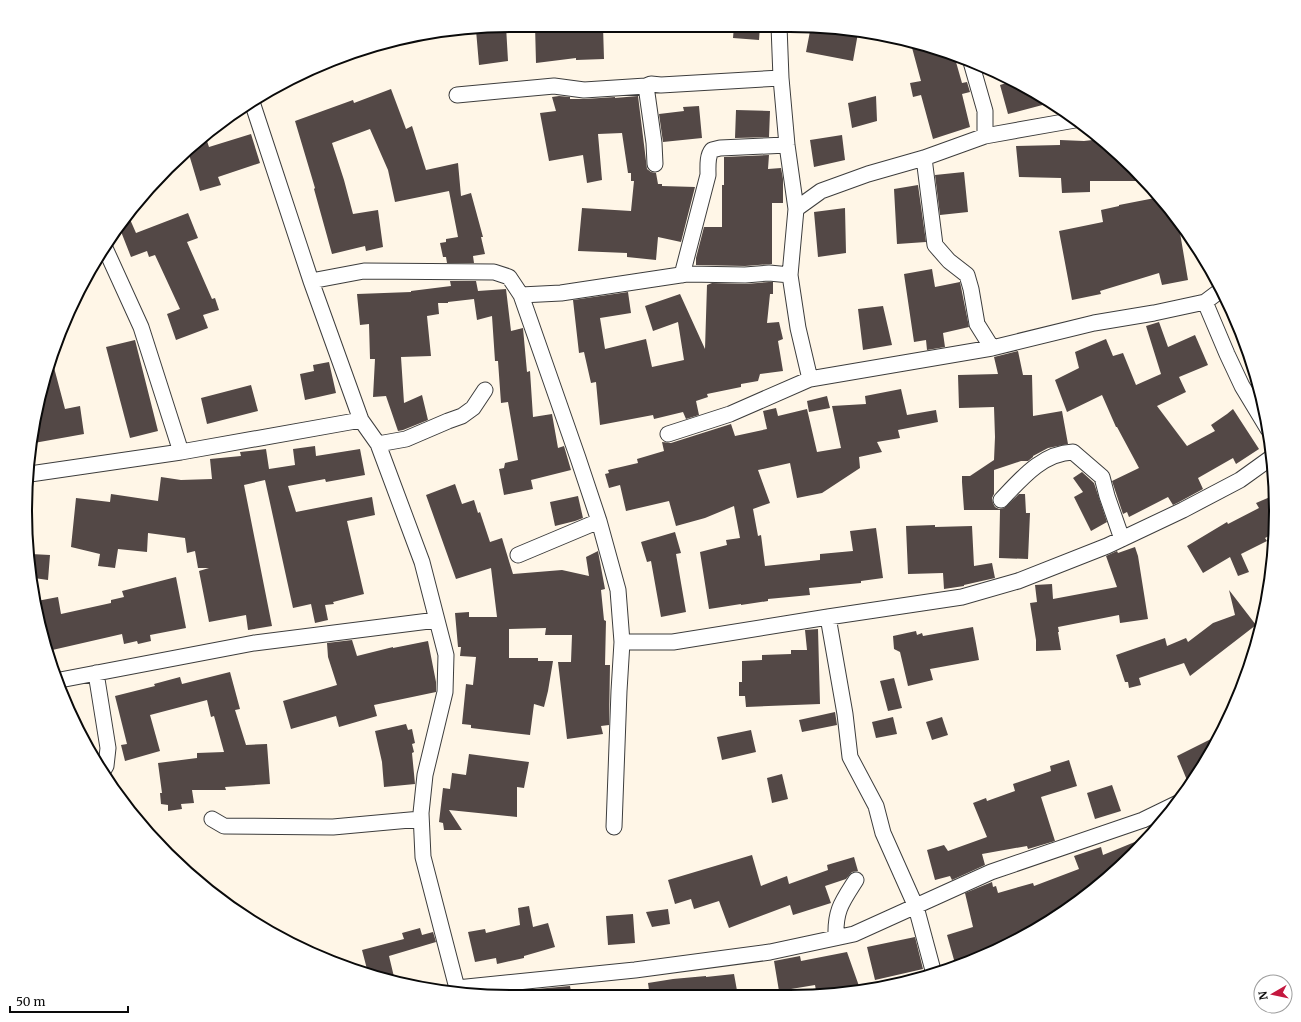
<svg xmlns="http://www.w3.org/2000/svg" width="1301" height="1022" font-family="Merriweather,serif">
<rect width="100%" height="100%" fill="#fff6e7"/>
<path fill="#534846" d="M 535,25 L 559,25 L 559,27 L 603,26 L 604,59 L 576,60 L 576,58 L 536,63 Z
M 506,26 L 508,61 L 479,65 L 476,30 Z
M 734,26 L 760,26 L 759,40 L 733,38 Z
M 811,26 L 822,26 L 858,33 L 853,61 L 806,52 Z
M 911,44 L 946,51 L 954,55 L 962,83 L 967,82 L 970,92 L 962,94 L 970,127 L 933,139 L 921,95 L 913,97 L 910,83 L 921,81 Z
M 1013,81 L 1033,90 L 1050,103 L 1008,114 L 1000,85 Z
M 391,89 L 406,129 L 412,126 L 426,170 L 458,163 L 461,196 L 471,193 L 483,237 L 481,237 L 485,254 L 473,256 L 474,263 L 447,263 L 446,257 L 443,257 L 440,243 L 446,242 L 446,239 L 458,237 L 449,191 L 395,202 L 388,170 L 370,129 L 332,143 L 344,180 L 353,214 L 378,210 L 383,247 L 366,251 L 365,246 L 332,254 L 314,189 L 315,188 L 295,121 L 353,100 L 354,103 Z
M 559,96 L 570,97 L 570,99 L 585,99 L 615,97 L 615,98 L 638,96 L 647,169 L 651,172 L 656,173 L 658,184 L 662,184 L 662,186 L 695,187 L 681,242 L 658,237 L 656,260 L 627,257 L 627,253 L 578,251 L 582,208 L 631,211 L 634,181 L 631,181 L 631,173 L 628,173 L 622,133 L 598,134 L 602,180 L 587,183 L 583,155 L 549,161 L 540,113 L 556,111 L 552,97 Z
M 876,96 L 877,121 L 852,128 L 848,103 Z
M 699,106 L 702,138 L 663,142 L 659,114 L 684,111 L 683,107 Z
M 736,110 L 770,111 L 769,137 L 735,138 Z
M 251,134 L 260,163 L 218,177 L 221,185 L 200,191 L 188,151 L 206,138 L 209,147 Z
M 842,135 L 845,160 L 814,167 L 810,140 Z
M 1101,139 L 1110,145 L 1145,181 L 1090,181 L 1090,192 L 1062,193 L 1061,178 L 1019,177 L 1016,146 L 1060,145 L 1060,140 L 1084,141 Z
M 769,155 L 768,169 L 781,168 L 783,179 L 783,203 L 772,203 L 772,264 L 745,266 L 696,265 L 696,258 L 704,227 L 722,227 L 722,185 L 724,185 L 724,157 Z
M 964,172 L 968,212 L 940,215 L 935,175 Z
M 918,185 L 926,242 L 897,244 L 894,189 Z
M 1160,197 L 1178,221 L 1188,280 L 1162,285 L 1159,273 L 1100,291 L 1101,294 L 1072,300 L 1059,231 L 1103,222 L 1101,210 L 1119,206 L 1119,205 Z
M 845,208 L 846,253 L 818,257 L 814,212 Z
M 188,213 L 198,238 L 187,242 L 212,299 L 215,298 L 219,310 L 203,315 L 208,328 L 176,340 L 167,314 L 180,309 L 155,255 L 149,257 L 147,251 L 131,257 L 120,229 L 129,217 L 136,233 Z
M 932,269 L 935,287 L 960,282 L 969,327 L 943,333 L 945,347 L 927,350 L 926,340 L 914,342 L 904,274 Z
M 450,281 L 476,281 L 478,291 L 506,289 L 511,331 L 523,328 L 527,372 L 530,371 L 533,417 L 552,414 L 558,448 L 564,446 L 571,470 L 531,480 L 533,489 L 504,495 L 499,469 L 504,468 L 505,463 L 518,460 L 508,402 L 501,403 L 498,361 L 495,361 L 492,316 L 477,320 L 474,299 L 448,302 L 448,303 L 438,303 L 439,314 L 427,316 L 431,356 L 401,357 L 404,403 L 422,395 L 428,420 L 403,430 L 398,431 L 386,396 L 373,397 L 375,359 L 370,359 L 369,324 L 360,325 L 357,294 L 411,292 L 411,291 L 451,286 Z
M 769,282 L 773,282 L 773,294 L 770,294 L 767,323 L 779,322 L 783,339 L 778,341 L 783,371 L 760,374 L 758,381 L 741,384 L 741,387 L 707,394 L 708,397 L 696,401 L 699,415 L 686,419 L 683,412 L 654,419 L 653,415 L 600,425 L 596,382 L 591,383 L 584,352 L 579,353 L 573,300 L 628,292 L 631,313 L 600,318 L 605,349 L 646,339 L 652,367 L 684,360 L 678,322 L 653,331 L 645,306 L 680,294 L 705,349 L 707,285 L 712,283 L 745,284 Z
M 883,306 L 892,345 L 863,350 L 858,309 Z
M 1159,322 L 1168,347 L 1195,335 L 1208,365 L 1179,377 L 1186,392 L 1157,406 L 1187,446 L 1215,431 L 1211,425 L 1227,414 L 1233,409 L 1259,449 L 1236,464 L 1233,458 L 1198,478 L 1203,489 L 1179,502 L 1173,505 L 1168,497 L 1129,517 L 1127,512 L 1123,514 L 1112,481 L 1139,468 L 1117,427 L 1116,427 L 1102,395 L 1067,412 L 1055,380 L 1079,368 L 1075,352 L 1106,339 L 1113,356 L 1123,353 L 1136,385 L 1161,374 L 1146,326 Z
M 135,340 L 158,431 L 130,438 L 106,347 Z
M 1018,351 L 1023,375 L 1032,375 L 1033,416 L 1062,411 L 1068,444 L 1048,448 L 1033,456 L 1033,457 L 1028,461 L 1021,461 L 994,470 L 994,494 L 992,498 L 993,503 L 995,507 L 999,509 L 1004,508 L 1019,494 L 1025,494 L 1026,513 L 1030,513 L 1028,559 L 999,558 L 1000,510 L 964,510 L 962,482 L 962,476 L 970,476 L 994,460 L 995,437 L 994,407 L 959,408 L 958,375 L 998,374 L 994,357 Z
M 52,360 L 65,409 L 80,406 L 84,434 L 34,443 L 42,385 Z
M 329,362 L 336,393 L 305,400 L 300,374 L 314,371 L 313,365 Z
M 251,385 L 258,411 L 207,424 L 201,398 Z
M 901,389 L 907,415 L 936,410 L 938,422 L 898,430 L 900,438 L 877,442 L 882,452 L 859,457 L 860,468 L 822,493 L 797,498 L 790,463 L 758,470 L 770,503 L 753,509 L 758,536 L 761,535 L 765,566 L 820,560 L 820,554 L 853,551 L 850,531 L 876,528 L 883,578 L 861,581 L 861,583 L 809,588 L 810,595 L 768,599 L 768,601 L 741,605 L 741,604 L 709,609 L 700,552 L 727,545 L 726,540 L 740,538 L 734,506 L 705,518 L 676,526 L 669,501 L 626,511 L 620,485 L 609,488 L 605,474 L 609,473 L 608,470 L 638,463 L 637,459 L 664,451 L 662,442 L 671,443 L 731,424 L 735,436 L 767,429 L 763,411 L 776,408 L 778,416 L 807,409 L 817,452 L 841,448 L 832,406 L 866,404 L 865,396 Z
M 827,396 L 830,408 L 809,412 L 807,401 Z
M 315,446 L 316,456 L 360,449 L 365,475 L 326,482 L 325,479 L 288,486 L 296,512 L 372,497 L 375,515 L 347,521 L 364,594 L 333,602 L 334,604 L 325,605 L 328,620 L 315,623 L 311,604 L 293,608 L 265,480 L 244,485 L 272,626 L 248,630 L 246,615 L 209,622 L 199,571 L 209,568 L 198,568 L 195,551 L 187,553 L 185,538 L 148,533 L 147,552 L 118,549 L 115,568 L 98,566 L 100,554 L 71,547 L 76,498 L 110,502 L 111,494 L 158,501 L 161,477 L 181,480 L 212,479 L 210,459 L 241,456 L 240,452 L 266,449 L 269,469 L 295,465 L 293,449 Z
M 1082,472 L 1094,483 L 1107,522 L 1091,531 L 1074,497 L 1083,492 L 1073,478 Z
M 455,484 L 462,504 L 474,500 L 478,513 L 480,512 L 490,542 L 502,538 L 513,574 L 562,570 L 589,576 L 586,557 L 598,551 L 605,589 L 601,590 L 604,620 L 606,621 L 605,665 L 610,665 L 609,725 L 601,726 L 603,734 L 567,739 L 558,662 L 571,662 L 572,635 L 545,635 L 546,628 L 509,629 L 509,658 L 538,658 L 538,661 L 553,661 L 548,691 L 544,707 L 534,704 L 530,735 L 471,728 L 471,725 L 462,724 L 466,684 L 473,685 L 476,657 L 460,656 L 461,647 L 458,647 L 455,613 L 469,612 L 469,617 L 497,617 L 491,568 L 456,579 L 426,495 Z
M 578,496 L 583,518 L 575,521 L 555,526 L 550,502 Z
M 1270,497 L 1274,504 L 1275,533 L 1265,538 L 1267,541 L 1241,554 L 1249,572 L 1238,576 L 1230,557 L 1203,573 L 1187,546 L 1227,522 L 1228,524 L 1259,508 L 1256,503 Z
M 935,525 L 935,527 L 972,526 L 974,566 L 992,563 L 995,578 L 964,585 L 964,586 L 944,589 L 943,573 L 908,574 L 906,526 Z
M 675,532 L 681,553 L 676,554 L 686,612 L 661,617 L 651,561 L 647,562 L 641,542 Z
M 1135,547 L 1138,556 L 1148,619 L 1120,623 L 1119,615 L 1058,627 L 1059,632 L 1058,632 L 1061,650 L 1036,651 L 1036,640 L 1030,603 L 1037,602 L 1035,585 L 1052,584 L 1053,599 L 1117,587 L 1106,556 L 1117,551 L 1118,553 Z
M 31,554 L 50,555 L 48,580 L 34,578 Z
M 176,577 L 186,628 L 150,635 L 151,641 L 138,644 L 137,641 L 124,644 L 122,634 L 48,651 L 42,637 L 37,601 L 58,597 L 61,614 L 111,603 L 111,600 L 124,597 L 122,591 Z
M 1229,590 L 1256,625 L 1190,676 L 1184,663 L 1139,678 L 1141,685 L 1129,688 L 1128,682 L 1125,682 L 1116,655 L 1165,638 L 1167,646 L 1186,638 L 1188,642 L 1213,623 L 1235,615 Z
M 973,627 L 979,660 L 930,669 L 933,680 L 908,686 L 900,652 L 894,649 L 893,636 L 916,631 L 917,635 L 922,633 L 923,636 Z
M 818,629 L 820,704 L 746,707 L 745,696 L 739,696 L 739,682 L 742,682 L 742,661 L 762,660 L 762,655 L 791,654 L 791,650 L 807,650 L 805,630 Z
M 352,640 L 357,656 L 393,647 L 393,648 L 428,641 L 436,682 L 436,692 L 374,705 L 377,716 L 339,727 L 336,716 L 291,729 L 283,701 L 337,685 L 328,657 L 327,643 Z
M 230,672 L 240,709 L 235,710 L 246,745 L 267,744 L 270,784 L 225,787 L 226,790 L 192,790 L 194,803 L 181,804 L 182,809 L 168,811 L 168,805 L 161,804 L 160,793 L 162,793 L 158,763 L 197,758 L 197,753 L 224,752 L 214,716 L 211,717 L 207,700 L 150,715 L 160,751 L 125,761 L 121,745 L 127,744 L 115,696 L 155,686 L 154,684 L 180,677 L 182,684 Z
M 894,678 L 902,708 L 888,711 L 880,681 Z
M 835,712 L 837,725 L 802,732 L 799,720 Z
M 893,717 L 897,734 L 876,738 L 872,722 Z
M 942,717 L 948,735 L 932,740 L 926,722 Z
M 406,724 L 408,730 L 412,729 L 415,743 L 412,744 L 414,752 L 412,753 L 415,784 L 384,787 L 382,762 L 375,731 Z
M 751,730 L 756,752 L 722,760 L 717,737 Z
M 1221,734 L 1189,785 L 1177,756 Z
M 469,754 L 529,762 L 524,788 L 517,787 L 517,817 L 449,810 L 462,830 L 444,830 L 443,823 L 439,822 L 443,788 L 450,789 L 452,773 L 466,775 Z
M 1069,760 L 1077,786 L 1041,797 L 1055,841 L 1028,849 L 1027,846 L 982,854 L 985,865 L 952,880 L 950,876 L 935,880 L 927,850 L 944,845 L 948,851 L 987,837 L 973,803 L 986,798 L 987,801 L 1015,791 L 1013,784 L 1051,771 L 1050,766 Z
M 782,774 L 788,799 L 772,803 L 767,778 Z
M 1112,785 L 1121,811 L 1095,819 L 1087,793 Z
M 1147,837 L 1110,877 L 1033,932 L 993,950 L 981,954 L 981,955 L 956,967 L 947,935 L 973,927 L 965,893 L 992,882 L 993,887 L 996,886 L 998,893 L 1033,883 L 1034,886 L 1079,869 L 1074,856 L 1101,847 L 1103,855 Z
M 752,855 L 761,886 L 787,876 L 789,884 L 828,870 L 827,865 L 854,857 L 858,871 L 852,872 L 846,879 L 825,886 L 831,903 L 793,915 L 790,905 L 729,928 L 719,901 L 694,909 L 691,899 L 675,904 L 668,880 Z
M 529,906 L 533,927 L 548,923 L 555,947 L 524,956 L 524,958 L 497,964 L 496,958 L 475,962 L 468,932 L 485,929 L 486,933 L 520,925 L 518,908 Z
M 668,909 L 670,924 L 652,927 L 646,912 Z
M 633,914 L 635,943 L 608,945 L 606,916 Z
M 420,928 L 422,935 L 433,932 L 436,942 L 389,956 L 395,981 L 368,973 L 362,950 L 404,939 L 402,933 Z
M 915,937 L 923,969 L 875,980 L 867,947 Z
M 847,952 L 859,986 L 839,990 L 840,992 L 822,996 L 817,996 L 815,985 L 779,991 L 774,961 L 800,956 L 801,961 Z
M 734,974 L 738,996 L 650,997 L 648,983 L 673,979 L 706,976 L 706,977 Z
M 570,986 L 572,997 L 527,997 L 525,990 Z"/>
<g fill="none" stroke-linecap="round" stroke-linejoin="round">
<g stroke="#3d3d3d" stroke-width="17">
<path id="street" d="M 779,26 L 781,78 L 787,145 L 796,209 L 790,275 L 798,328 L 810,379
M 971,62 L 985,111 L 985,136
M 646,86 L 654,143 L 655,164
M 457,95 L 554,86 L 584,90 L 646,86 L 651,84 L 661,85 L 781,78
M 252,102 L 311,281 L 361,420 L 378,444 L 422,562 L 446,655 L 445,692 L 425,775 L 421,813 L 423,857 L 458,992
M 924,158 L 935,245 L 949,261 L 967,275 L 971,289 L 977,324 L 992,348
M 796,209 L 821,191 L 868,174 L 924,158 L 985,136 L 1075,120
M 105,248 L 141,327 L 181,452
M 682,275 L 708,175 C 708,166 707,156 712,150 L 720,148 L 787,145
M 311,281 L 364,271 L 494,272 L 509,277 L 521,295 L 578,458 L 599,521 L 618,590 L 622,642 L 619,691 L 614,827
M 521,295 L 561,293 L 687,274 L 745,275 L 769,273 L 790,275
M 1205,302 L 1227,354 L 1242,386 L 1268,429
M 668,434 L 730,414 L 810,379 L 992,348 L 1094,323 L 1154,313 L 1205,302 L 1221,290
M 378,444 L 406,439 L 448,421 L 462,416 L 473,408 L 485,390
M 30,474 L 181,452 L 361,420
M 1001,500 C 1021,479 1042,453 1073,452 L 1102,477 L 1107,496 L 1122,539
M 518,555 L 599,521
M 828,617 L 845,714 L 850,757 L 876,806 L 883,833 L 916,907 L 934,974
M 622,642 L 673,642 L 828,617 L 962,597 L 1018,581 L 1107,546 L 1183,510 L 1240,480 L 1272,457
M 96,673 L 108,748 L 106,766 L 103,771
M 60,680 L 254,643 L 437,620
M 212,819 L 224,826 L 333,827 L 421,819
M 836,937 C 835,910 842,902 856,880
M 457,988 L 635,970 L 770,952 L 854,934 L 991,872 L 1143,820 L 1178,803"/>
</g>
<use href="#street" stroke="#fff" stroke-width="15"/>
</g>
<path d="M0 0H1301V1022H0ZM511 32H790A479 479 0 0 1 1269 511V511A479 479 0 0 1 790 990H511A479 479 0 0 1 32 511V511A479 479 0 0 1 511 32Z" fill="#fff" fill-rule="evenodd"/>
<path fill="none" stroke="#0a0a0a" stroke-width="2" d="M511 32H790A479 479 0 0 1 1269 511V511A479 479 0 0 1 790 990H511A479 479 0 0 1 32 511V511A479 479 0 0 1 511 32Z"/>
<g transform="translate(1273 994) rotate(261)"><circle r="19" fill="#ffffff" stroke="#9d9d9d"/>
<path d="M0-3L7 15L0 10L-7 15Z" fill="#c4183f"/>
<text y="-6" font-size="11" font-weight="bold" text-anchor="middle" fill="#0a0a0a">N</text>
</g>
<path d="M10 1006v6h118v-6" fill="none" stroke="#0a0a0a" stroke-width="2"/>
<text x="16" y="1006" font-size="12" fill="#0a0a0a" stroke="#ffffff" stroke-width="3" paint-order="stroke">50 m</text>
</svg>
